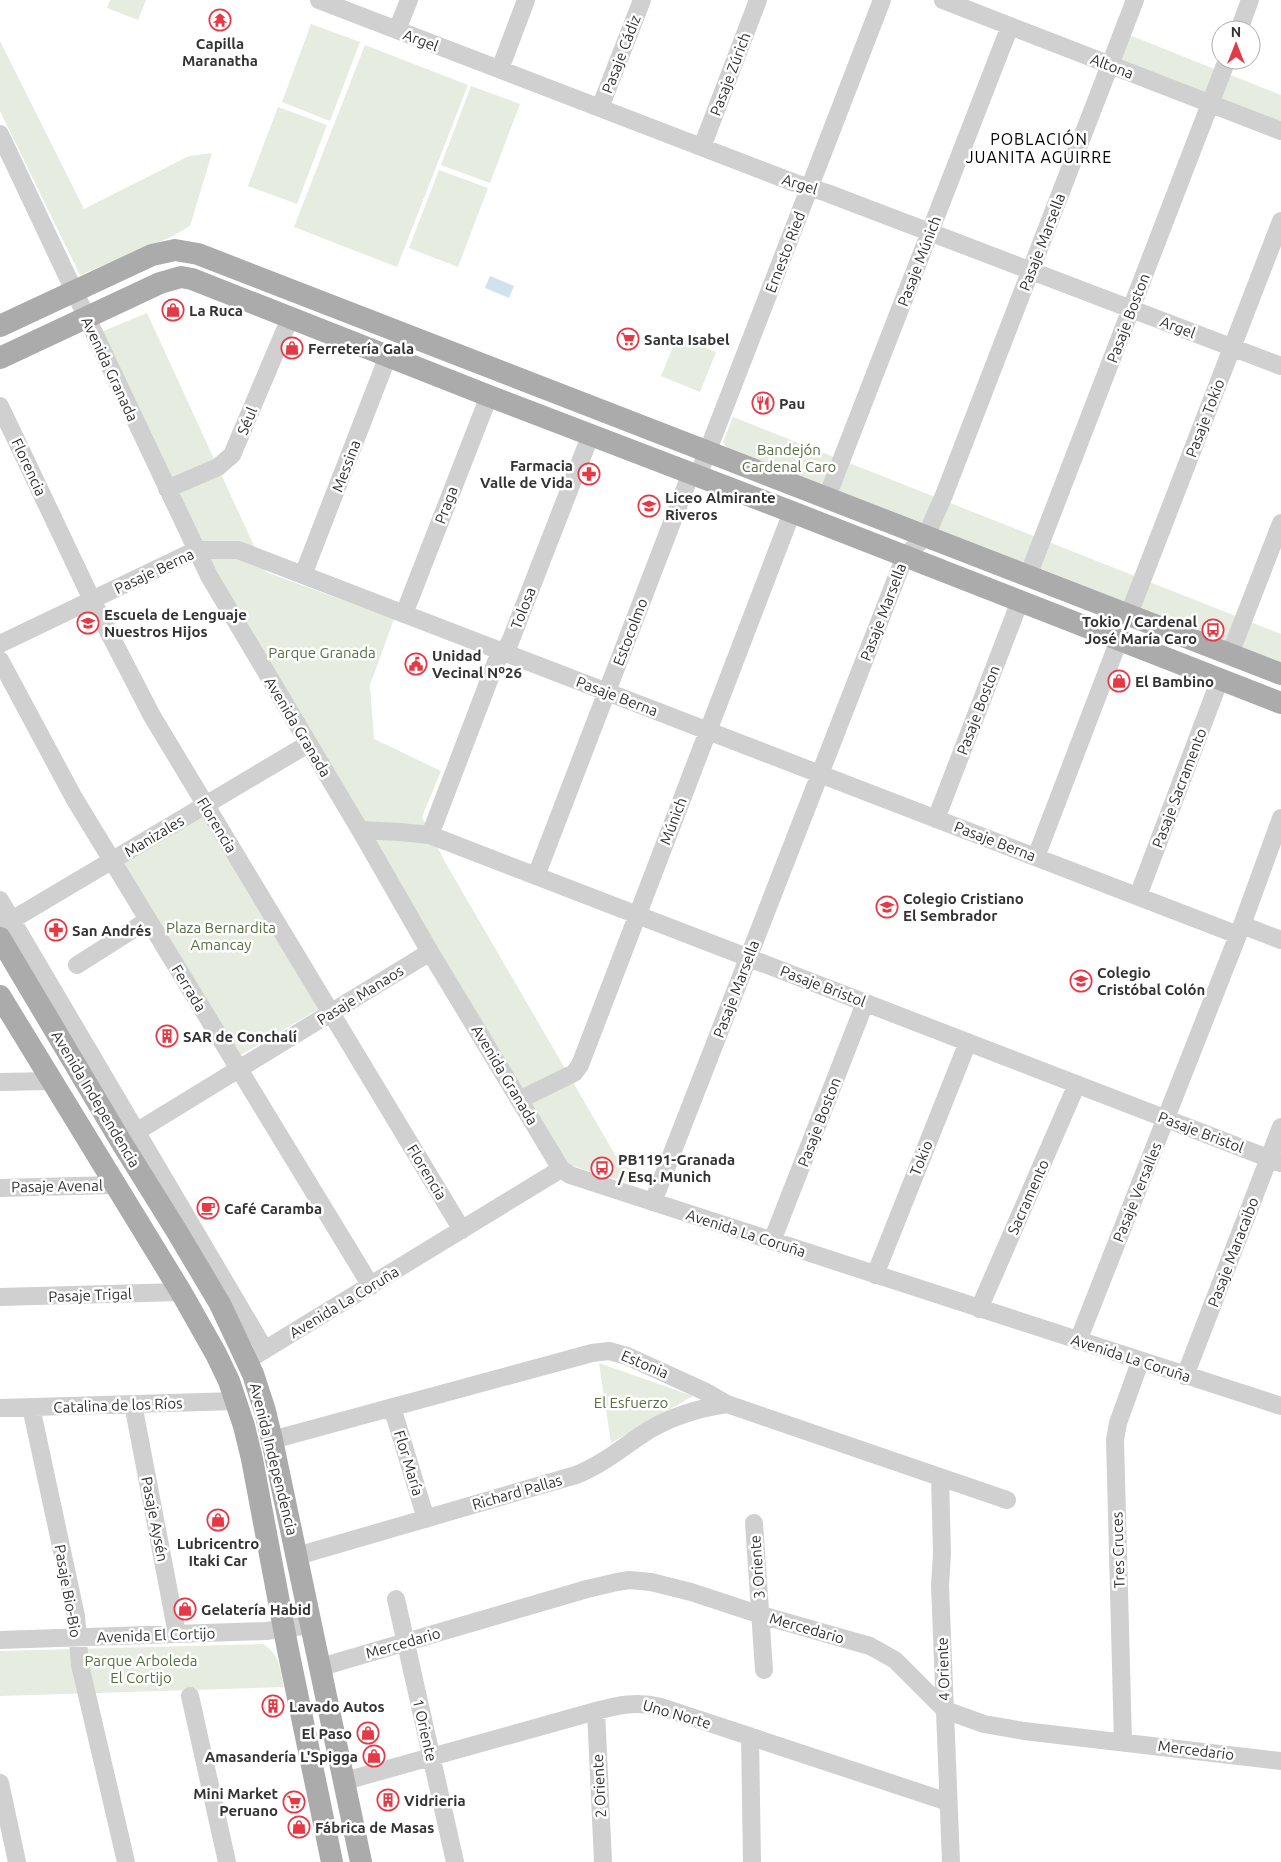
<svg xmlns="http://www.w3.org/2000/svg" width="1281" height="1862" font-family="Ubuntu,sans-serif">
<rect width="100%" height="100%" fill="#fff"/>
<path fill="#e6ecdf" d="M 110,0 L 146,0 L 138,20 L 107,8 Z
M 311,24 L 360,42 L 330,121 L 282,102 Z
M 1127,34 L 1217,70 L 1207,95 L 1117,60 Z
M 0,41 L 84,209 L 189,156 L 212,153 L 190,226 L 171,237 L 80,275 L 0,111 Z
M 365,45 L 468,85 L 397,267 L 294,227 Z
M 1228,74 L 1281,95 L 1281,123 L 1219,100 Z
M 471,86 L 520,104 L 490,183 L 441,165 Z
M 278,107 L 327,125 L 297,204 L 248,186 Z
M 439,170 L 488,188 L 458,267 L 409,248 Z
M 147,313 L 266,572 L 394,619 L 370,685 L 374,739 L 441,771 L 422,817 L 445,862 L 621,1165 L 637,1171 L 633,1184 L 566,1164 L 208,564 L 101,332 Z
M 677,337 L 716,352 L 700,392 L 661,376 Z
M 733,417 L 1281,634 L 1281,667 L 730,452 L 723,442 Z
M 203,815 L 320,1008 L 239,1056 L 122,864 Z
M 599,1363 L 693,1396 L 611,1443 Z
M 263,1644 C 280,1654 280,1669 284,1687 L 0,1696 L 0,1651 Z"/>
<path fill="#cfe2ee" d="M 490,276 L 514,286 L 509,298 L 485,288 Z"/>
<g fill="none" stroke-linecap="round" stroke-linejoin="round">
<path stroke="#d0d0d0" stroke-width="18" d="M 319,0 L 795,183 L 827,193 L 1281,366
M 943,0 L 1281,131
M 397,30 L 409,0
M 1239,30 L 1250,0
M 500,69 L 526,0
M 600,108 L 642,0
M 0,134 L 209,576 L 360,830 L 430,952 L 561,1169 L 570,1175 L 1281,1406
M 702,147 L 758,0
M 0,406 L 92,600 L 152,716 L 462,1230
M 698,476 L 882,0
M 167,489 L 218,467 L 232,455 L 290,318
M 827,497 L 1010,26
M 303,575 L 388,356
M 1028,576 L 1227,60
M 404,614 L 489,396
M 1129,614 L 1281,221
M 0,644 L 196,550 L 238,550 L 1238,935
M 1230,654 L 1281,523
M 0,660 L 74,798 L 371,1286
M 936,819 L 1020,601
M 360,830 L 400,832 L 430,835 L 1281,1163
M 430,835 L 496,662 L 510,642 L 591,434
M 1036,857 L 1119,640
M 536,876 L 691,473
M 1138,896 L 1220,679
M 0,900 L 265,1350
M 1242,925 L 1281,940
M 0,927 L 308,744
M 77,965 L 148,920
M 0,1082 L 50,1081
M 519,1100 L 574,1073 L 580,1065 L 792,512
M 136,1132 L 430,952
M 0,1188 L 114,1185
M 653,1202 L 905,556 L 926,536 L 944,495 L 1135,0
M 772,1241 L 865,1003
M 875,1275 L 968,1042
M 0,1297 L 181,1292
M 979,1309 L 1077,1084
M 1078,1341 L 1242,925 L 1281,818
M 256,1355 L 561,1169
M 1185,1376 L 1281,1127
M 133,1404 L 177,1634
M 31,1407 L 76,1616 L 80,1665 L 126,1862
M 392,1407 L 426,1519
M 0,1408 L 236,1401
M 272,1440 L 592,1353 L 609,1351 L 627,1356 L 706,1392 L 727,1404 L 1007,1500
M 940,1477 L 942,1553 L 940,1586 L 951,1862
M 754,1523 L 764,1670
M 297,1556 L 576,1475 C 604,1464 625,1445 649,1430 C 673,1416 699,1408 727,1404
M 396,1599 L 455,1862
M 0,1640 L 266,1631 L 311,1625
M 321,1667 L 587,1589 L 617,1582 L 629,1580 L 651,1582 L 691,1592 L 761,1615 L 870,1646 L 895,1660 L 945,1710 L 984,1724 L 1024,1731 L 1281,1761
M 190,1696 L 227,1862
M 596,1711 L 603,1862
M 750,1736 L 752,1862
M 1123,1742 L 1115,1440 L 1118,1423 L 1140,1362
M 345,1781 L 596,1711 C 619,1705 637,1701 661,1707 L 948,1802
M 0,1783 L 17,1862"/>
<path stroke="#ababab" stroke-width="22" d="M 0,326 L 152,255 L 175,250 L 198,254 L 1281,674
M 0,358 L 160,283 L 181,277 L 192,279 L 489,396 L 792,512 L 1281,703
M 0,938 L 123,1145 L 176,1230 L 220,1304 L 253,1374 L 265,1411 L 272,1440 L 361,1862
M 0,996 L 181,1292 L 216,1354 L 229,1381 L 244,1426 L 252,1459 L 288,1650 L 332,1862"/>
</g>
<defs>
<g id="temple-ring" transform="scale(1.125)"><circle r="9.5" fill="#fff" stroke="#e63946" stroke-width="1.5"/><path d="M0-6L5-2H3V0L6.5 2.5H4V6H1.5V3h-3V6H-4V2.5H-6.5L-3 0V-2H-5Z" fill="#e63946"/></g>
<g id="shop-ring" transform="scale(1.125)"><circle r="9.5" fill="#fff" stroke="#e63946" stroke-width="1.5"/><path d="M-5-2.5h2.3a2.7 3.5 0 0 1 5.4 0H5L5.5 6h-11ZM-1.5-2.5h3a1.5 2.3 0 0 0-3 0Z" fill="#e63946"/></g>
<g id="supermarket-ring" transform="scale(1.125)"><circle r="9.5" fill="#fff" stroke="#e63946" stroke-width="1.5"/><path d="M-6-5.5h2.5l.6 2H6L4.5 2H-2.5L-4.4-4H-6ZM-1.5 3.2a1.3 1.3 0 1 0 .1 0ZM3 3.2a1.3 1.3 0 1 0 .1 0Z" fill="#e63946"/></g>
<g id="restaurant-ring" transform="scale(1.125)"><circle r="9.5" fill="#fff" stroke="#e63946" stroke-width="1.5"/><path d="M-5-6h1v4h1v-4h1v4h1v-4h1v5L-1.5 .5V6h-2V.5L-5-1ZM5-6V6H3V1.5H1.5Q1.5-4 5-6Z" fill="#e63946"/></g>
<g id="pharmacy-ring" transform="scale(1.125)"><circle r="9.5" fill="#fff" stroke="#e63946" stroke-width="1.5"/><path d="M-2-6h4v4h4v4h-4v4h-4v-4h-4v-4h4Z" fill="#e63946"/></g>
<g id="school-ring" transform="scale(1.125)"><circle r="9.5" fill="#fff" stroke="#e63946" stroke-width="1.5"/><path d="M0-5L7-2L0 1L-7-2ZM-4 1L0 2.5L4 1V4Q0 6-4 4Z" fill="#e63946"/></g>
<g id="bus-ring" transform="scale(1.125)"><circle r="9.5" fill="#fff" stroke="#e63946" stroke-width="1.5"/><path d="M-5-6H5V4H4V6H2V4H-2V6H-4V4H-5ZM-3.5-4V0h7V-4ZM-3.5 1.2v1.5H-2V1.2ZM2 1.2v1.5H3.5V1.2Z" fill="#e63946"/></g>
<g id="civic-ring" transform="scale(1.125)"><circle r="9.5" fill="#fff" stroke="#e63946" stroke-width="1.5"/><path d="M-.6-6.5H3V-4.5H.6V-3L4-1V1h2V6H-6V1h2V-1L-.6-3ZM-1.2 2.5V6h2.4V2.5Z" fill="#e63946"/></g>
<g id="building-ring" transform="scale(1.125)"><circle r="9.5" fill="#fff" stroke="#e63946" stroke-width="1.5"/><path d="M-4-6H4V6H1V3H-1V6H-4ZM-2.5-4.3h1.7v1.8h-1.7ZM.8-4.3h1.7v1.8H.8ZM-2.5-1h1.7V.8h-1.7ZM.8-1h1.7V.8H.8Z" fill="#e63946"/></g>
<g id="cafe-ring" transform="scale(1.125)"><circle r="9.5" fill="#fff" stroke="#e63946" stroke-width="1.5"/><path d="M-5.5-4.5H6V0H3Q3 3.5 0 3.5H-2.5Q-5.5 3.5-5.5 0ZM3-3.2v2h1.7v-2ZM-6 4.5H4V6H-6Z" fill="#e63946"/></g>
</defs>
<g fill-rule="evenodd">
<use href="#temple-ring" x="220" y="20"/>
<use href="#shop-ring" x="173" y="310"/>
<use href="#supermarket-ring" x="628" y="339"/>
<use href="#shop-ring" x="292" y="348"/>
<use href="#restaurant-ring" x="763" y="403"/>
<use href="#pharmacy-ring" x="589" y="474"/>
<use href="#school-ring" x="649" y="506"/>
<use href="#school-ring" x="88" y="623"/>
<use href="#bus-ring" x="1213" y="630"/>
<use href="#civic-ring" x="416" y="664"/>
<use href="#shop-ring" x="1119" y="681"/>
<use href="#school-ring" x="887" y="907"/>
<use href="#pharmacy-ring" x="56" y="930"/>
<use href="#school-ring" x="1081" y="981"/>
<use href="#building-ring" x="167" y="1036"/>
<use href="#bus-ring" x="602" y="1168"/>
<use href="#cafe-ring" x="208" y="1208"/>
<use href="#shop-ring" x="218" y="1520"/>
<use href="#shop-ring" x="185" y="1609"/>
<use href="#building-ring" x="273" y="1706"/>
<use href="#shop-ring" x="368" y="1733"/>
<use href="#shop-ring" x="374" y="1756"/>
<use href="#building-ring" x="388" y="1800"/>
<use href="#supermarket-ring" x="294" y="1802"/>
<use href="#shop-ring" x="299" y="1827"/>
</g>
<g text-anchor="middle" dominant-baseline="central" stroke-width="5" stroke-linejoin="round" paint-order="stroke">
<g font-size="15" fill="#333" stroke="#fff">
<text transform="translate(421 40) rotate(21)">Argel</text>
<text transform="translate(621 54) rotate(-69)">Pasaje Cádiz</text>
<text transform="translate(1112 66) rotate(21)">Altona</text>
<text transform="translate(730 74) rotate(-69)">Pasaje Zúrich</text>
<text transform="translate(800 184) rotate(18)">Argel</text>
<text transform="translate(1042 242) rotate(-69)">Pasaje Marsella</text>
<text transform="translate(785 252) rotate(-69)">Ernesto Ried</text>
<text transform="translate(919 261) rotate(-69)">Pasaje Múnich</text>
<text transform="translate(1128 318) rotate(-69)">Pasaje Boston</text>
<text transform="translate(1178 327) rotate(21)">Argel</text>
<text transform="translate(110 369) rotate(65)">Avenida Granada</text>
<text transform="translate(1205 418) rotate(-69)">Pasaje Tokio</text>
<text transform="translate(247 421) rotate(-67)">Séul</text>
<text transform="translate(346 466) rotate(-69)">Messina</text>
<text transform="translate(29 467) rotate(65)">Florencia</text>
<text transform="translate(446 505) rotate(-69)">Praga</text>
<text transform="translate(154 571) rotate(-25)">Pasaje Berna</text>
<text transform="translate(523 608) rotate(-69)">Tolosa</text>
<text transform="translate(883 612) rotate(-69)">Pasaje Marsella</text>
<text transform="translate(630 632) rotate(-69)">Estocolmo</text>
<text transform="translate(617 696) rotate(21)">Pasaje Berna</text>
<text transform="translate(978 710) rotate(-69)">Pasaje Boston</text>
<text transform="translate(298 727) rotate(59)">Avenida Granada</text>
<text transform="translate(1179 788) rotate(-69)">Pasaje Sacramento</text>
<text transform="translate(673 821) rotate(-69)">Múnich</text>
<text transform="translate(217 825) rotate(59)">Florencia</text>
<text transform="translate(154 836) rotate(-31)">Manizales</text>
<text transform="translate(995 841) rotate(21)">Pasaje Berna</text>
<text transform="translate(823 986) rotate(21)">Pasaje Bristol</text>
<text transform="translate(189 988) rotate(59)">Ferrada</text>
<text transform="translate(736 989) rotate(-69)">Pasaje Marsella</text>
<text transform="translate(360 995) rotate(-32)">Pasaje Manaos</text>
<text transform="translate(505 1075) rotate(59)">Avenida Granada</text>
<text transform="translate(96 1099) rotate(59)">Avenida Independencia</text>
<text transform="translate(819 1122) rotate(-69)">Pasaje Boston</text>
<text transform="translate(1201 1132) rotate(21)">Pasaje Bristol</text>
<text transform="translate(921 1158) rotate(-68)">Tokio</text>
<text transform="translate(427 1172) rotate(59)">Florencia</text>
<text transform="translate(57 1186) rotate(-1)">Pasaje Avenal</text>
<text transform="translate(1137 1192) rotate(-68)">Pasaje Versalles</text>
<text transform="translate(1028 1197) rotate(-66)">Sacramento</text>
<text transform="translate(746 1233) rotate(18)">Avenida La Coruña</text>
<text transform="translate(1233 1252) rotate(-69)">Pasaje Maracaibo</text>
<text transform="translate(90 1295) rotate(-2)">Pasaje Trigal</text>
<text transform="translate(344 1302) rotate(-31)">Avenida La Coruña</text>
<text transform="translate(1131 1358) rotate(18)">Avenida La Coruña</text>
<text transform="translate(645 1364) rotate(23)">Estonia</text>
<text transform="translate(118 1405) rotate(-2)">Catalina de los Ríos</text>
<text transform="translate(274 1459) rotate(76)">Avenida Independencia</text>
<text transform="translate(409 1463) rotate(73)">Flor María</text>
<text transform="translate(517 1492) rotate(-16)">Richard Pallas</text>
<text transform="translate(155 1519) rotate(79)">Pasaje Aysén</text>
<text transform="translate(1118 1550) rotate(-92)">Tres Cruces</text>
<text transform="translate(757 1567) rotate(-94)">3 Oriente</text>
<text transform="translate(68 1591) rotate(80)">Pasaje Bio-Bio</text>
<text transform="translate(807 1628) rotate(16)">Mercedario</text>
<text transform="translate(156 1635) rotate(-2)">Avenida El Cortijo</text>
<text transform="translate(403 1643) rotate(-16)">Mercedario</text>
<text transform="translate(943 1669) rotate(-92)">4 Oriente</text>
<text transform="translate(677 1714) rotate(16)">Uno Norte</text>
<text transform="translate(425 1730) rotate(77)">1 Oriente</text>
<text transform="translate(1196 1750) rotate(7)">Mercedario</text>
<text transform="translate(599 1786) rotate(-93)">2 Oriente</text>
</g>
<g font-size="15" font-weight="bold" fill="#333" stroke="#fff" text-anchor="start">
<text x="220" y="43" text-anchor="middle">Capilla<tspan x="220" dy="17">Maranatha</tspan></text>
<text x="189" y="310">La Ruca</text>
<text x="644" y="339">Santa Isabel</text>
<text x="308" y="348">Ferretería Gala</text>
<text x="779" y="403">Pau</text>
<text x="573" y="465" text-anchor="end">Farmacia<tspan x="573" dy="17">Valle de Vida</tspan></text>
<text x="665" y="497">Liceo Almirante<tspan x="665" dy="17">Riveros</tspan></text>
<text x="104" y="614">Escuela de Lenguaje<tspan x="104" dy="17">Nuestros Hijos</tspan></text>
<text x="1197" y="621" text-anchor="end">Tokio / Cardenal<tspan x="1197" dy="17">José María Caro</tspan></text>
<text x="432" y="655">Unidad<tspan x="432" dy="17">Vecinal Nº26</tspan></text>
<text x="1135" y="681">El Bambino</text>
<text x="903" y="898">Colegio Cristiano<tspan x="903" dy="17">El Sembrador</tspan></text>
<text x="72" y="930">San Andrés</text>
<text x="1097" y="972">Colegio<tspan x="1097" dy="17">Cristóbal Colón</tspan></text>
<text x="183" y="1036">SAR de Conchalí</text>
<text x="618" y="1159">PB1191-Granada<tspan x="618" dy="17">/ Esq. Munich</tspan></text>
<text x="224" y="1208">Café Caramba</text>
<text x="218" y="1543" text-anchor="middle">Lubricentro<tspan x="218" dy="17">Itaki Car</tspan></text>
<text x="201" y="1609">Gelatería Habid</text>
<text x="289" y="1706">Lavado Autos</text>
<text x="352" y="1733" text-anchor="end">El Paso</text>
<text x="358" y="1756" text-anchor="end">Amasandería L'Spigga</text>
<text x="278" y="1793" text-anchor="end">Mini Market<tspan x="278" dy="17">Peruano</tspan></text>
<text x="404" y="1800">Vidrieria</text>
<text x="315" y="1827">Fábrica de Masas</text>
</g>
<g font-size="15" fill="#56703f" stroke="#fff">
<text x="789" y="449">Bandejón<tspan x="789" dy="17">Cardenal Caro</tspan></text>
<text x="322" y="652">Parque Granada</text>
<text x="221" y="927">Plaza Bernardita<tspan x="221" dy="17">Amancay</tspan></text>
<text x="631" y="1402">El Esfuerzo</text>
<text x="141" y="1660">Parque Arboleda<tspan x="141" dy="17">El Cortijo</tspan></text>
</g>
<g font-size="16" letter-spacing="1" fill="#000" stroke="#fff">
<text x="1039" y="139">POBLACIÓN<tspan x="1039" dy="18">JUANITA AGUIRRE</tspan></text>
</g>
</g>
<g transform="translate(1236 45)"><circle r="24" fill="#ffffff" stroke="#adadad"/>
<path d="M0-4L9 19L0 12L-9 19Z" fill="#e63946"/>
<text y="-8" font-size="14" font-weight="bold" text-anchor="middle" fill="#333333">N</text>
</g>
</svg>
